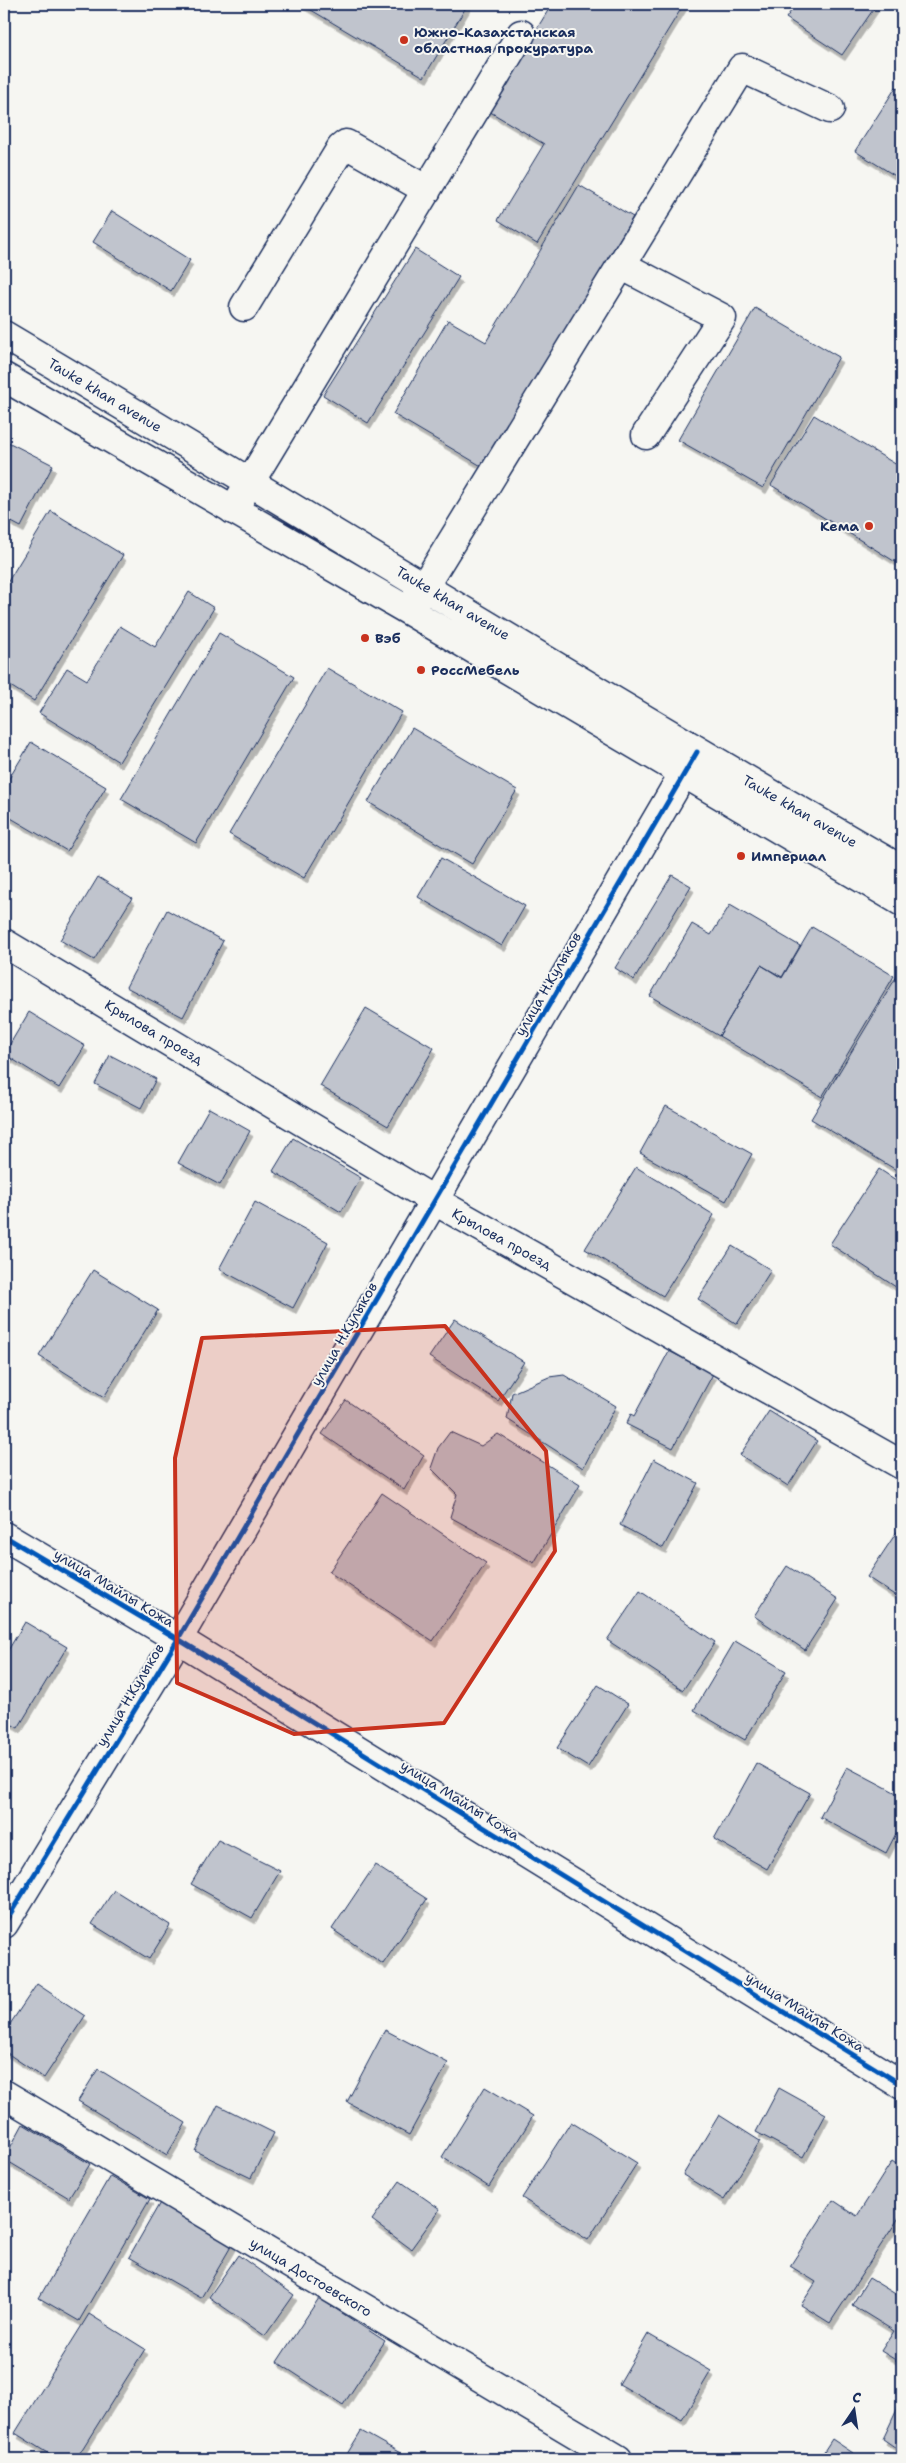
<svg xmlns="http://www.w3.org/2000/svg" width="906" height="2463" font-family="'Shantell Sans',sans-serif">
<defs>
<filter id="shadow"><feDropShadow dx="3" dy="5.5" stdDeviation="0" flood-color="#0004"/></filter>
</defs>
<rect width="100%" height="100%" fill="#f6f6f2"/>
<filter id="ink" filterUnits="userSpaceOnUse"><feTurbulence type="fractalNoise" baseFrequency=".02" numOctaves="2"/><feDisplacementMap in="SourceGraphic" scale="10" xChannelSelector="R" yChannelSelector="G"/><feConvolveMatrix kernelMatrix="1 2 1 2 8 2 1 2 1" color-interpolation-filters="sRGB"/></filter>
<g filter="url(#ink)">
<path fill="#c0c4cd" stroke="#1b2f5e" filter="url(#shadow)" d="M 301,4 L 468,4 L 424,77 Z
M 552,4 L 684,4 L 537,244 L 498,220 L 544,144 L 487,110 Z
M 796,4 L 877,4 L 842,55 L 786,18 Z
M 896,87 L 902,91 L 902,180 L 855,151 Z
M 579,185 L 633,217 L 483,467 L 393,414 L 448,320 L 486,342 Z
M 112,211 L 190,260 L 171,291 L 93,242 Z
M 415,249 L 459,277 L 368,423 L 323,395 Z
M 755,308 L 839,357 L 763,488 L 678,440 Z
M 814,415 L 902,468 L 902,566 L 771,485 Z
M 4,440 L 53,465 L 21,527 L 4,518 Z
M 51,511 L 123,555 L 34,701 L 4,682 L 4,588 Z
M 189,592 L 214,608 L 119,762 L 39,713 L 67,668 L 87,680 L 120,626 L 155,647 Z
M 219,633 L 294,677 L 196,843 L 121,799 Z
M 327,668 L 402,712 L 304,878 L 229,834 Z
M 412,728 L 517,790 L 472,864 L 368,802 Z
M 31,742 L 106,787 L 67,851 L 4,814 L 4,787 Z
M 441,858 L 525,906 L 502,946 L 418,897 Z
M 672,875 L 691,886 L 634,980 L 615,968 Z
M 98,877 L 132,898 L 94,960 L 60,940 Z
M 730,905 L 800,946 L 782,977 L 761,965 L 719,1036 L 650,996 L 692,924 L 711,935 Z
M 167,910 L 223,941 L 183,1017 L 126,987 Z
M 812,927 L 894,976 L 822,1097 L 719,1036 L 761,965 L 782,978 Z
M 897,976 L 902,979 L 902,1164 L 898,1171 L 811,1119 Z
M 366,1008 L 434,1048 L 388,1126 L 320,1086 Z
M 29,1012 L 85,1046 L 59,1088 L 4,1054 Z
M 110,1055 L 156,1079 L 141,1108 L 95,1084 Z
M 666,1106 L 752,1154 L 726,1201 L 640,1153 Z
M 209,1108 L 250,1131 L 220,1185 L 178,1163 Z
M 293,1138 L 361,1178 L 341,1212 L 273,1171 Z
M 636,1167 L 714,1215 L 663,1296 L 585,1249 Z
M 879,1169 L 902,1184 L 902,1291 L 830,1244 Z
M 255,1202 L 328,1242 L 293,1308 L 219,1269 Z
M 732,1246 L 771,1270 L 737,1324 L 698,1299 Z
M 93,1270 L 158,1310 L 104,1397 L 39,1356 Z
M 455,1319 L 524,1362 L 498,1401 L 429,1357 Z
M 669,1351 L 713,1374 L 673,1448 L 626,1424 L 631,1414 L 634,1416 Z
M 564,1375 L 616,1406 L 583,1468 L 507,1419 L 512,1393 L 549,1377 Z
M 346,1400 L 424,1455 L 404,1490 L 322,1434 Z
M 769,1411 L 817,1441 L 788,1486 L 740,1455 Z
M 450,1432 L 481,1446 L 498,1434 L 580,1485 L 534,1563 L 450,1517 L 457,1494 L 431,1468 L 438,1448 Z
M 654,1459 L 698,1483 L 663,1548 L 620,1525 Z
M 382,1493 L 486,1563 L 433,1641 L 329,1572 Z
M 902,1524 L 902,1600 L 867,1577 Z
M 787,1566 L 838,1599 L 805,1650 L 754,1616 Z
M 640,1591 L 715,1642 L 683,1690 L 607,1640 Z
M 25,1622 L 67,1647 L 18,1728 L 4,1720 L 4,1657 Z
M 735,1641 L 786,1671 L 745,1740 L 694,1710 Z
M 598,1685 L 628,1704 L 588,1767 L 557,1748 Z
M 756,1763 L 810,1793 L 767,1869 L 714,1839 Z
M 847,1767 L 902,1796 L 902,1822 L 886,1853 L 820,1817 Z
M 218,1840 L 280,1871 L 252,1918 L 191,1884 Z
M 375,1865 L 427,1899 L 383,1964 L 332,1929 Z
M 114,1890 L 170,1925 L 149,1959 L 92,1924 Z
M 37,1984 L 85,2016 L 44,2078 L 4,2051 L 4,2033 Z
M 385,2030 L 448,2063 L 409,2135 L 347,2102 Z
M 98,2069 L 186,2123 L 167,2155 L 78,2101 Z
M 485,2087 L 533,2116 L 489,2187 L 442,2157 Z
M 779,2088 L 826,2114 L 803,2157 L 756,2132 Z
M 218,2105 L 274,2133 L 251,2178 L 195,2151 Z
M 719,2115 L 760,2141 L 724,2200 L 683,2175 Z
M 571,2122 L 637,2163 L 588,2240 L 522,2198 Z
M 23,2124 L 90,2164 L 69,2198 L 4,2159 Z
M 892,2161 L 902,2168 L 902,2213 L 830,2323 L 801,2305 L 816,2282 L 790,2266 L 833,2200 L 857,2216 Z
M 110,2176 L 150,2199 L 79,2321 L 39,2298 Z
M 400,2181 L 440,2209 L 411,2249 L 372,2220 Z
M 161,2201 L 233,2243 L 201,2298 L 129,2257 Z
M 238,2255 L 294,2295 L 265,2336 L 209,2297 Z
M 869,2278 L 902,2298 L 902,2364 L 881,2351 L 894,2331 L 852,2305 Z
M 319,2298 L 385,2341 L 343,2405 L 277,2362 Z
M 89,2314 L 145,2349 L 76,2459 L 57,2459 L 15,2433 Z
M 648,2334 L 711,2371 L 682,2420 L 619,2384 Z
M 902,2399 L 902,2452 L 883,2439 Z
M 361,2431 L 411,2459 L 344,2459 Z
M 832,2439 L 862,2459 L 819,2459 Z"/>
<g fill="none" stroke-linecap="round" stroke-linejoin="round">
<g stroke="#1b2f5e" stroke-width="31">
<path id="minor" d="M 621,265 L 722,318 L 646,435
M 244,307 L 341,148 L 346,144 L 427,190
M 233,510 L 521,34
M 411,608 L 742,68 L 830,109
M 4,943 L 435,1201 L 902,1465
M 4,1536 L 178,1639 L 902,2085
M 4,1924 L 178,1639 L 696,752
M 4,2094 L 618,2459"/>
</g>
<g stroke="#1b2f5e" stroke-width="31">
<path id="major" d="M 4,335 C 304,513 600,696 902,870
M 4,377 L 409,611 L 902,902"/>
</g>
<use href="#minor" stroke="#f6f6f2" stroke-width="28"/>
<use href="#major" stroke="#f6f6f2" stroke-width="28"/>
<g stroke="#f6f6f2" stroke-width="8">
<path id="cycleway" d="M 4,1536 L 178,1639 L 902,2085
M 4,1924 L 178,1639 L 697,752"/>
</g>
<use href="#cycleway" stroke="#0057b8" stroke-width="5"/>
</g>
</g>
<path fill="#c8321e" fill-opacity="0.2" stroke="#c8321e" stroke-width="4" stroke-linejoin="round" d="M 445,1326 L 546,1451 L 555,1551 L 444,1723 L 294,1734 L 177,1683 L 175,1458 L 202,1338 Z"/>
<g fill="#c8321e" stroke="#f6f6f2" stroke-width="2">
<circle cx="404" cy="40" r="5"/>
<circle cx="869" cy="526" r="5"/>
<circle cx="365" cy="638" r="5"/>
<circle cx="421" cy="670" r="5"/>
<circle cx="741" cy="856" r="5"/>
</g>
<g text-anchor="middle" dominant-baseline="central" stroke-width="4" stroke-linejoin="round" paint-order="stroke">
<g font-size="14" font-weight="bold" fill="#1b2f5e" stroke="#f6f6f2" text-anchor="start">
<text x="414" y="32">Южно-Казахстанская<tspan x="414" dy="16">областная прокуратура</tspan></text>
<text x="859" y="526" text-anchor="end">Кема</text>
<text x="375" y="638">Вэб</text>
<text x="431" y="670">РоссМебель</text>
<text x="751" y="856">Империал</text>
</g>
<g font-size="14" fill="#1b2f5e" stroke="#f6f6f2">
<text transform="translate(105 395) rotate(31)">Tauke khan avenue</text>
<text transform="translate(453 603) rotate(31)">Tauke khan avenue</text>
<text transform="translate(800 811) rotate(30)">Tauke khan avenue</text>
<text transform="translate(548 984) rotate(-60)">улица Н.Кулыков</text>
<text transform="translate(154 1032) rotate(31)">Крылова проезд</text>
<text transform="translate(502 1239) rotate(29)">Крылова проезд</text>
<text transform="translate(344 1334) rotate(-60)">улица Н.Кулыков</text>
<text transform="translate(114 1588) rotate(31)">улица Майлы Кожа</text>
<text transform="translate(130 1695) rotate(-59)">улица Н.Кулыков</text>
<text transform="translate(460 1800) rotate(32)">улица Майлы Кожа</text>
<text transform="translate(805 2012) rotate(32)">улица Майлы Кожа</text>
<text transform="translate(311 2277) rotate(31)">улица Достоевского</text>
</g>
</g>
<rect width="906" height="2463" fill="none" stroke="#f6f6f2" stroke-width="20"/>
<rect x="10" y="10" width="886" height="2443" fill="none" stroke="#1b2f5e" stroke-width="2" filter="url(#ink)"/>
<g transform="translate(854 2410) rotate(13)" stroke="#f6f6f2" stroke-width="4" paint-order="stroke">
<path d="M0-4L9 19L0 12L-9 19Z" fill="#1b2f5e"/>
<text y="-8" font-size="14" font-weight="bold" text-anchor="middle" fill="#1b2f5e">С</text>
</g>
</svg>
